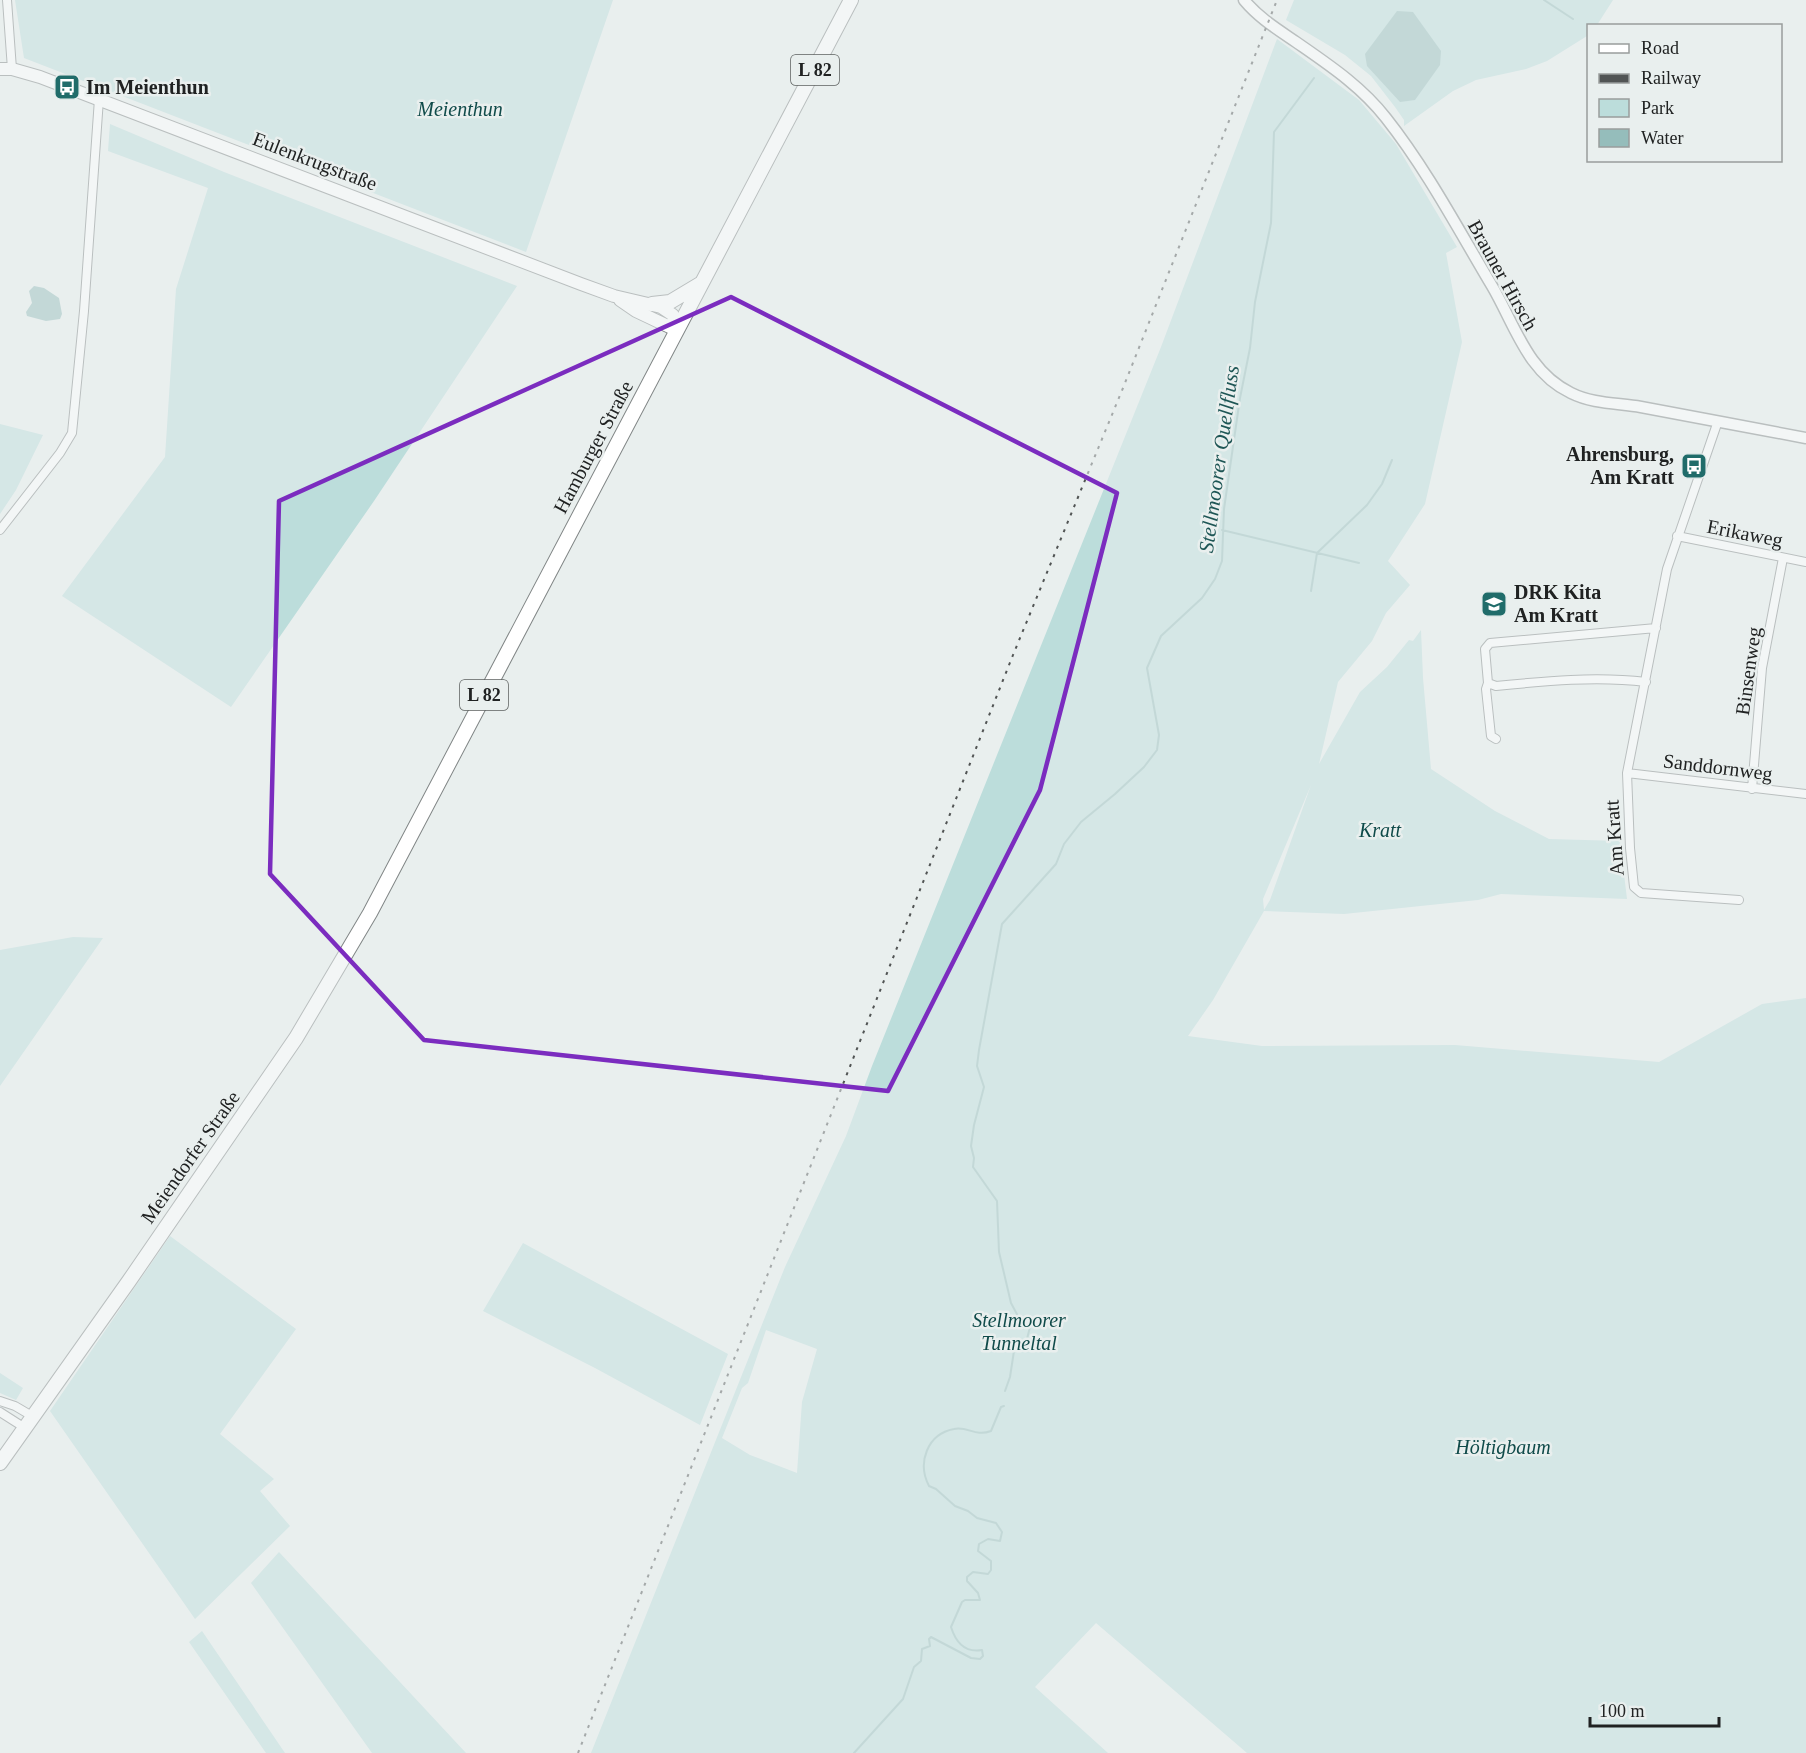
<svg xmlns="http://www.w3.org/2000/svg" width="1806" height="1753" font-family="'Times New Roman',serif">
<rect width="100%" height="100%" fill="#e9efee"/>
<path fill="#bcdddb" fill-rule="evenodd" d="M 15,0 L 613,0 L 526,252 L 24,58 Z
M 1294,0 L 1613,0 L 1597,25 L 1588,26 L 1587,36 L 1547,61 L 1526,69 L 1476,80 L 1453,91 L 1404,126 L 1404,120 L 1395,107 L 1371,76 L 1345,55 L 1286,20 Z
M 1277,39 L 1359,100 L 1396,144 L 1457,247 L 1446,253 L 1462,342 L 1425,504 L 1388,561 L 1410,585 L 1386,613 L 1372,641 L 1338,682 L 1319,764 L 1360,692 L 1387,667 L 1409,640 L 1413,641 L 1421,630 L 1423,678 L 1431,769 L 1495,811 L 1549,839 L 1620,841 L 1627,899 L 1501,894 L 1478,900 L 1344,914 L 1264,911 L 1213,1000 L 1188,1036 L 1262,1046 L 1455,1045 L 1659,1062 L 1762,1004 L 1806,998 L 1806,1753 L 1247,1753 L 1096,1623 L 1035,1687 L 1108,1753 L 591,1753 L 785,1267 L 846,1136 L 872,1066 L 1161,347 ZM 1311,785 L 1270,900 L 1264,910 L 1263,899 ZM 766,1330 L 817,1349 L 802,1402 L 797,1473 L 750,1455 L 722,1438 L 742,1388 L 748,1383 Z
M 110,124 L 224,172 L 517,286 L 374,501 L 231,707 L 62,596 L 165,457 L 176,289 L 208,188 L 108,151 Z
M 0,424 L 43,435 L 16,490 L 0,514 Z
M 73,937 L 103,938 L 0,1086 L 0,950 Z
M 170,1236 L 296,1329 L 220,1434 L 274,1479 L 260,1491 L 290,1526 L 195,1619 L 50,1411 Z
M 523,1243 L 728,1354 L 700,1425 L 595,1368 L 483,1311 Z
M 0,1373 L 23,1388 L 16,1400 L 0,1393 Z
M 279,1552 L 466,1753 L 372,1753 L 251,1583 Z
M 202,1631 L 285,1753 L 266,1753 L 189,1642 Z"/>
<path fill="#95bdbb" d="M 1397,11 L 1413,12 L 1441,51 L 1440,65 L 1415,100 L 1400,102 L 1367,66 L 1365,54 Z
M 34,286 L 44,288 L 59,298 L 62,314 L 60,319 L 46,321 L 27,316 L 26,312 L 32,303 L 29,291 Z"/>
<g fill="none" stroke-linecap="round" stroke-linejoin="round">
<path stroke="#95bdbb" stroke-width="2" d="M 1544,0 L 1573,19
M 1222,530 L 1359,563
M 1311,591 L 1317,553 L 1367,505 L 1382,484 L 1392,460
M 1005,1391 L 1010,1377 L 1014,1351 L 1026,1343 L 1030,1327 L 1019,1318 L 1011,1303 L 999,1252 L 997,1201 L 973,1167 L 974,1158 L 971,1146 L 974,1125 L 984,1087 L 977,1066 L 979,1050 L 1002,924 L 1056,864 L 1064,844 L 1081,822 L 1115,794 L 1144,767 L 1157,750 L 1159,735 L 1147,668 L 1161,636 L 1202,598 L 1215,579 L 1222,561 L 1224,509 L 1240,398 L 1250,348 L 1255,302 L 1271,223 L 1274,132 L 1314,78
M 854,1753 L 903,1699 L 914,1667 L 921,1661 L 922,1649 L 930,1646 L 929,1639 L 931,1637 L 971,1658 L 980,1659 L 983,1656 L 982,1650 C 965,1653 956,1643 951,1627 L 962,1602 L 965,1600 L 980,1600 L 978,1593 L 967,1581 L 967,1577 L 973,1572 L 988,1574 L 991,1570 L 991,1561 L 978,1551 L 979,1544 L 988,1539 L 1000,1541 L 1002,1532 L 996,1523 L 977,1518 L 968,1511 L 955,1506 L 936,1489 L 929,1486 C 917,1463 927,1434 954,1429 C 968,1426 975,1437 991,1431 L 1001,1407 L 1004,1406"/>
<g stroke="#818686" stroke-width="10">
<path id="minor" d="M 7,0 L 12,69
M 1718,421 L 1667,569 L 1627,773 L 1630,848 L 1634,887 L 1641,893 L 1739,900
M 0,530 L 60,453 L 72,433 L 84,311 L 99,99
M 1677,536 L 1806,562
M 1646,682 C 1596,676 1546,681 1496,686 L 1488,683 L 1485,649 L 1490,643 L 1656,628
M 1488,683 L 1486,689 L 1491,736 L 1496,739
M 1627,773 L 1806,794
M 1752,789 L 1762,668 L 1783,558
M 0,1401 L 15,1406 L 32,1416
M 0,1412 L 25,1428"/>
</g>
<g stroke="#818686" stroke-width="13">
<path id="tertiary" d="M 1244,0 C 1259,18 1277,29 1296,42 C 1329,65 1361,86 1386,118 C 1427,170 1458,229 1492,286 C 1515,325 1527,372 1571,393 C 1593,404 1618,403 1641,407 C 1696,417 1751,428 1806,438"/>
</g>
<g stroke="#818686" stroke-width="14">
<path id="secondary" d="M 0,69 L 12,69 L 40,77 L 581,284 L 614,296 L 661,307 L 673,315 L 676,330
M 620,300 L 636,311 L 676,330"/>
</g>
<g stroke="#818686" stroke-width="16">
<path id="primary" d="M 652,304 L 670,302 L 700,284
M 0,1463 L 129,1281 L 296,1038 L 370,913 L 851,0"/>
</g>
<use href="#minor" stroke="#fff" stroke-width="8"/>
<use href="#tertiary" stroke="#fff" stroke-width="10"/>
<use href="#secondary" stroke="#fff" stroke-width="12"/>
<use href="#primary" stroke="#fff" stroke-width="14"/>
<path stroke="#515454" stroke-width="2" stroke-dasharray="3 6" stroke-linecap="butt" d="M 578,1753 L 1013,655 L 1123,388 L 1277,0"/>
</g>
<path d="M0 0H1806V1753H0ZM 731,297 L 1117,493 L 1040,790 L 888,1091 L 424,1040 L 270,874 L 279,501 Z" fill="#e9efee" fill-opacity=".55" fill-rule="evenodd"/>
<path fill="none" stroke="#7b2cbf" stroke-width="4.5" stroke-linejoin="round" d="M 731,297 L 1117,493 L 1040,790 L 888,1091 L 424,1040 L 270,874 L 279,501 Z"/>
<defs>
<g id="bus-square" transform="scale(1.35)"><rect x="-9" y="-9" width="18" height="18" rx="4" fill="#206c6a" stroke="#e9efee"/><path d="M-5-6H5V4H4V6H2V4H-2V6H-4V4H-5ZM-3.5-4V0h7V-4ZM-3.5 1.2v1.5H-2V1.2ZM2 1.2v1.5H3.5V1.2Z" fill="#fff"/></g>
<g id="school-square" transform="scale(1.35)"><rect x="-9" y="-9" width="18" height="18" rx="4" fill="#206c6a" stroke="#e9efee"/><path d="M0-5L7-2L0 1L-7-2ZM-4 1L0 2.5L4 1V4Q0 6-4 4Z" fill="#fff"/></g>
</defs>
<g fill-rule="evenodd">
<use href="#bus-square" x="67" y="87"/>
<use href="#bus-square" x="1694" y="466"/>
<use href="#school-square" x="1494" y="604"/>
</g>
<g text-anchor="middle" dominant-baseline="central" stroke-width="5" stroke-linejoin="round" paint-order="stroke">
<g fill="#e9efee" stroke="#5c605f" stroke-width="1.5">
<rect x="791" y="55" width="48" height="30" rx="4.5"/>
<rect x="460" y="680" width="48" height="30" rx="4.5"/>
</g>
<g font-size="18" font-weight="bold" fill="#202222">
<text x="815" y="70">L 82</text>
<text x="484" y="695">L 82</text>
</g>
<g font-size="20" font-weight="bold" fill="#202222" stroke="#e9efee" text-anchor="start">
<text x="86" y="87">Im Meienthun</text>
<text x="1674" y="454" text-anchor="end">Ahrensburg,<tspan x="1674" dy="23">Am Kratt</tspan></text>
<text x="1514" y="592">DRK Kita<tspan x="1514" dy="23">Am Kratt</tspan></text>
</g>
<g font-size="20" font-style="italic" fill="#104b4a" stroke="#e9efee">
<text x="460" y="109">Meienthun</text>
<text x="1380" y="830">Kratt</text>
<text x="1019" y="1320">Stellmoorer<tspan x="1019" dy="23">Tunneltal</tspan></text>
<text x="1503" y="1447">Höltigbaum</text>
</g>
<g font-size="20" fill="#202222" stroke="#e9efee">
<text transform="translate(315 161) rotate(21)">Eulenkrugstraße</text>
<text transform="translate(1503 275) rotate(61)">Brauner Hirsch</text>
<text transform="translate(593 447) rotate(-62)">Hamburger Straße</text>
<text transform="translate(1745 533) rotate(11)">Erikaweg</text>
<text transform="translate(1748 671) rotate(-82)">Binsenweg</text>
<text transform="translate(1718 767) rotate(7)">Sanddornweg</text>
<text transform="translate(1614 838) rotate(-94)">Am Kratt</text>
<text transform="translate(190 1157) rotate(-55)">Meiendorfer Straße</text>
</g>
<g font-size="21" font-style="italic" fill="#1e5655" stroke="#e9efee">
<text transform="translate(1219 459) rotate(-82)">Stellmoorer Quellfluss</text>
</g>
</g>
<rect x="1587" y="24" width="195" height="138" fill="#e9efee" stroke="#999d9c" stroke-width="1.5"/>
<rect x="1599" y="44" width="30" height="9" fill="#ffffff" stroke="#999d9c" stroke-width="1.5"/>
<text x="1641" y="54" font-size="18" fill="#202222">Road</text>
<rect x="1599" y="74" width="30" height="9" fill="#515454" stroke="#999d9c" stroke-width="1.5"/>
<text x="1641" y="84" font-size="18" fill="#202222">Railway</text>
<rect x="1599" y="99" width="30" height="18" fill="#bcdddb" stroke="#999d9c" stroke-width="1.5"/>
<text x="1641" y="114" font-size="18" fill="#202222">Park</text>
<rect x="1599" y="129" width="30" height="18" fill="#95bdbb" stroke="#999d9c" stroke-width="1.5"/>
<text x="1641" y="144" font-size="18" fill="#202222">Water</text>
<path d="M1590 1717v9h129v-9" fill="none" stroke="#202222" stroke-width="3"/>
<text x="1599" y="1717" font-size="18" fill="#202222" stroke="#e9efee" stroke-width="4.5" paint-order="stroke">100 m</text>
</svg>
